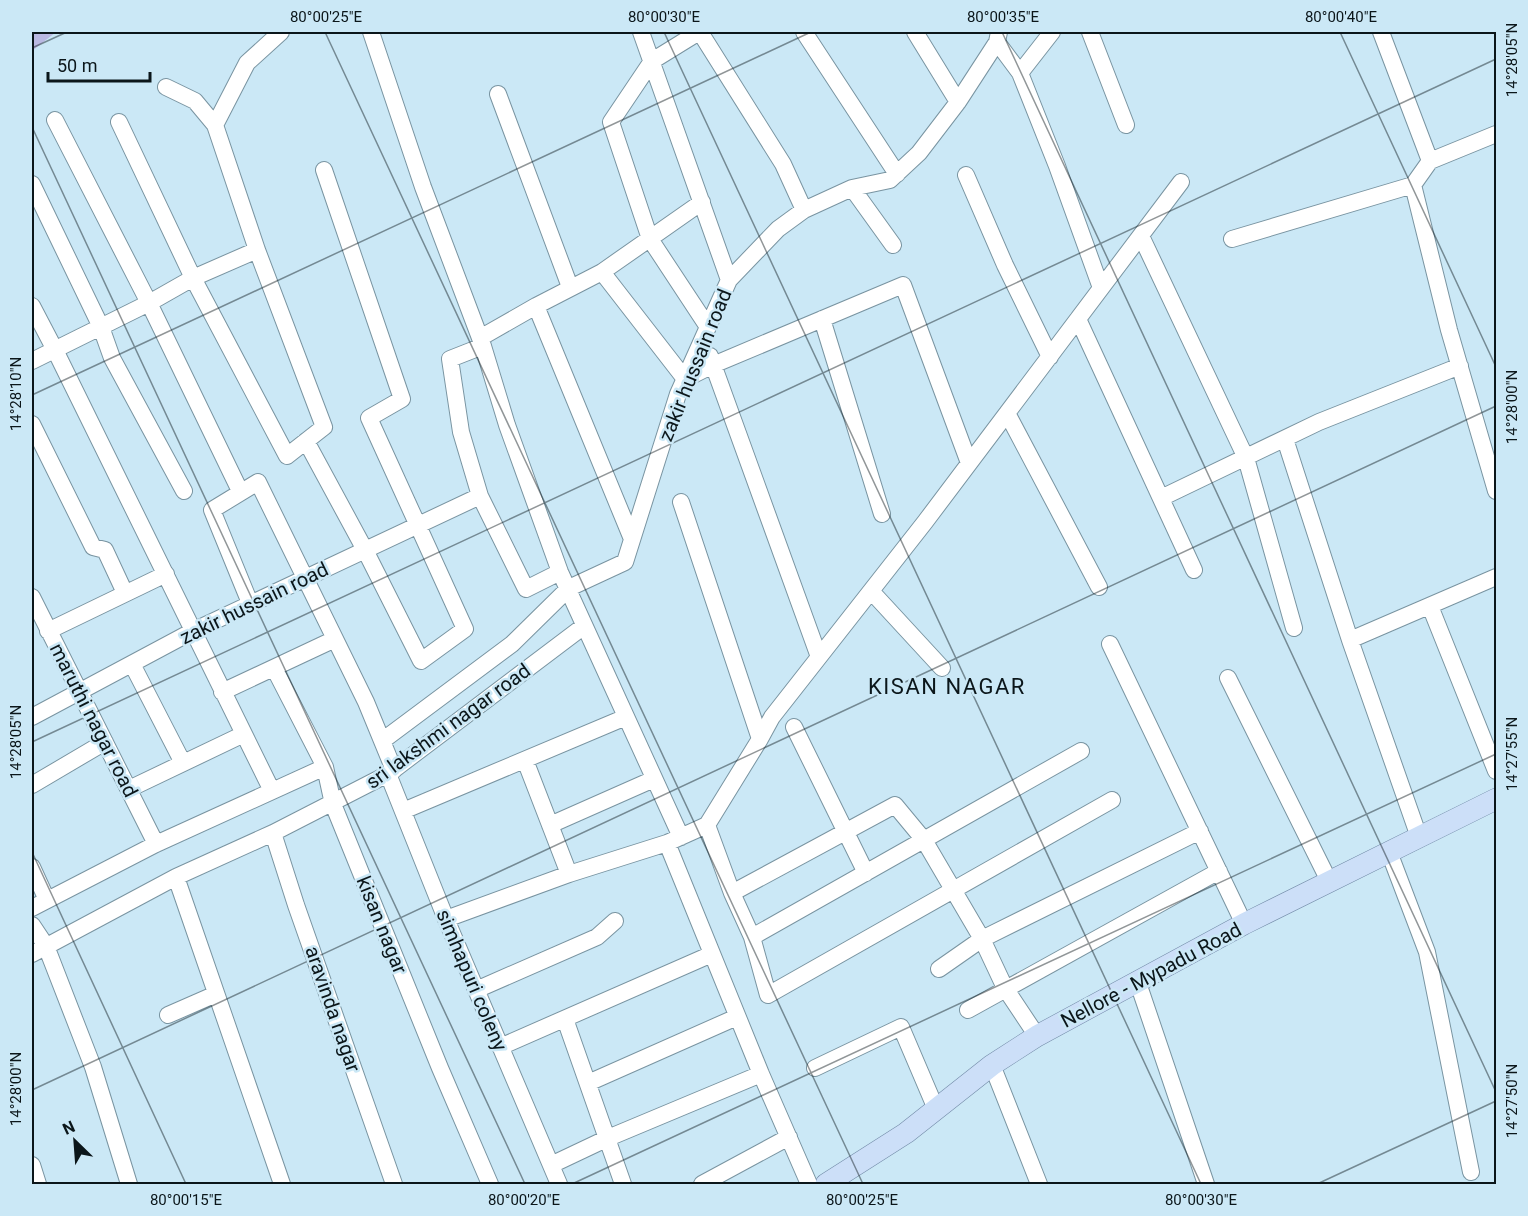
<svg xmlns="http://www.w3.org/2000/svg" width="1528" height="1216" font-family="Roboto,sans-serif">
<rect width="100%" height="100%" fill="#cbe8f6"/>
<path fill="#bab9e2" d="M 32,32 L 56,32 L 32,51 Z"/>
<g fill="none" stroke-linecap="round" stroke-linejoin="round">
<g stroke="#7994a1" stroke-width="18">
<path id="minor" d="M 371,32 L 423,187 L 483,346 L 507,425 L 560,572 L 681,837
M 641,32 L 729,280
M 699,32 L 652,61 L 611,122 L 650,239 L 708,327
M 700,32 L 783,164 L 804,210
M 804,32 L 897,174
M 915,32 L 958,102
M 1090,32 L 1126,125
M 1381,32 L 1430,161 L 1413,185 L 1449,330 L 1496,491
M 997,42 L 1020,73 L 1057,166 L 1101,288
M 1020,73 L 1052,32
M 498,94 L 570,287
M 55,120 L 149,303 L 240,491
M 119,122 L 193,278 L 287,456 L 324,427 L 257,250 L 215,125 L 195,101 L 166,87
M 215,125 L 247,63 L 281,32
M 1430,161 L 1496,134
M 966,175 L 1005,265 L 1050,357
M 32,184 L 101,327 L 112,358 L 184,491
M 852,188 L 893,245
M 1141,236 L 1246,458 L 1294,628
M 1232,239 L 1413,185
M 602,272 L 685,379 L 713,365 L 903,285 L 969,463
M 32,306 L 55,350 L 272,791
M 536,306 L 632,539
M 822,319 L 882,514
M 1078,319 L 1194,570
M 480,338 L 536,306 L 602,272 L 702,202
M 483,346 L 450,359 L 461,432 L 480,496 L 526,589 L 560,572
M 710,356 L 819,657
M 32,361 L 149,303 L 193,278 L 257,250
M 1007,413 L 1099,587
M 32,424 L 93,547 L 105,550 L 125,593
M 1285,439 L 1350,640 L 1419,837
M 306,441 L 365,550 L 421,661 L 465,629 L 369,418 L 402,399 L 324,170
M 1161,498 L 1319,422 L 1460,366
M 681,502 L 760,739
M 871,591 L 942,668
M 32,597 L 156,844
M 250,603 L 212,510 L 258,482 L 366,702 L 394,770
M 1430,606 L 1496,771
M 48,631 L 166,574
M 1350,640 L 1496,577
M 1110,644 L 1244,924
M 132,664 L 183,763
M 274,668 L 325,767 L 333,804 L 440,1068 L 490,1184
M 1228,678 L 1330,883
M 222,692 L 335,639
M 32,717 L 193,631 L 480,496
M 794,727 L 866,873
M 382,741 L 512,644 L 569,588 L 625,562 L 678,394 L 729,280 L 778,229 L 804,210 L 852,188 L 890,180 L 919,153 L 958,102 L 997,42 L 999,32
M 525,760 L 569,874
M 388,774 L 446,919 L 559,1184
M 32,785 L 105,742
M 129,789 L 244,734
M 403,811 L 626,717
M 550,825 L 654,779
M 707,825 L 732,893 L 752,937 L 768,995 L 1112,800
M 273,833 L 296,905 L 394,1184
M 667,843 L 761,1074 L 809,1184
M 1389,852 L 1427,952 L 1471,1172
M 32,867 L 47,900
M 176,877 L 282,1184
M 732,893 L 895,805 L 924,840 L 982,939 L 1005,988 L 1037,1036
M 32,908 L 156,844 L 325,767
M 446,919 L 569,874 L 667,843 L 707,825 L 760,739 L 772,717 L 925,522 L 1181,182
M 32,925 L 46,946 L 93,1067 L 129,1184
M 752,937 L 1081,751
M 32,954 L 176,877 L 273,833 L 388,774 L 584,626
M 939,969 L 982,939 L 1200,831
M 1137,980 L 1206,1184
M 476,990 L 597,937 L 615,921
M 968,1010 L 1219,871
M 168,1015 L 216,994
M 565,1019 L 623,1184
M 500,1047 L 712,954
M 992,1065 L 1039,1184
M 815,1068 L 901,1027 L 936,1109
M 588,1083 L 737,1017
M 32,1165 L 38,1184
M 551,1165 L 608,1138 L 761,1074
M 702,1184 L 789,1137"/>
</g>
<g stroke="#728aa7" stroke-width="22">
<path id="major" d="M 826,1184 L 906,1133 L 992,1065 L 1037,1036 L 1244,924 L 1496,799"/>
</g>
<use href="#minor" stroke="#fff" stroke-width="16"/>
<use href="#major" stroke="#ccdff8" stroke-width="21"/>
</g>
<path fill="none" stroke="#0b161a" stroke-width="1.5" stroke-opacity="0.45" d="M 325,32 L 863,1184M 664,32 L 1201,1184M 1002,32 L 1496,1092M 1340,32 L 1496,367M 32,48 L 67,32M 32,127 L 525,1184M 32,395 L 811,32M 32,742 L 1496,59M 32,852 L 186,1184M 32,1090 L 1496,406M 572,1184 L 1496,754M 1317,1184 L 1496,1101"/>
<g text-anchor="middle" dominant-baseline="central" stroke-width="5" stroke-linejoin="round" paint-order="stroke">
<g font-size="20" fill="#0b161a" stroke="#cbe8f6">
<text transform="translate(695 365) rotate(-68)">zakir hussain road</text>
<text transform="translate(254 603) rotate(-26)">zakir hussain road</text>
<text transform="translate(94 720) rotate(63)">maruthi nagar road</text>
<text transform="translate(448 726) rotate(-36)">sri lakshmi nagar road</text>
<text transform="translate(382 925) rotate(68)">kisan nagar</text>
<text transform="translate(1151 975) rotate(-28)">Nellore - Mypadu Road</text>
<text transform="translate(472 980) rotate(67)">simhapuri coleny</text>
<text transform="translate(333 1009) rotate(71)">aravinda nagar</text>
</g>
<g font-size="22" letter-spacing="1.5" fill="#0b161a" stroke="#cbe8f6">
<text x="947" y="686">KISAN NAGAR</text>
</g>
</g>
<rect width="1528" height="1216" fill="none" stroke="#cbe8f6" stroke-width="66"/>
<g transform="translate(75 1141) rotate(335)" stroke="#cbe8f6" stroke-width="4.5" paint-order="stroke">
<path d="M0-4.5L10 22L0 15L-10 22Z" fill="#0b161a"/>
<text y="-9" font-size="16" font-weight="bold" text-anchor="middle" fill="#0b161a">N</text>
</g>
<path d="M48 72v9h102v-9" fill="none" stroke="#0b161a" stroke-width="3"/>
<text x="57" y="72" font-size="18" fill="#0b161a" stroke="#cbe8f6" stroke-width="4.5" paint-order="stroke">50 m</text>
<rect x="33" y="33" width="1462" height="1150" fill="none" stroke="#0b161a" stroke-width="2"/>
<g font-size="15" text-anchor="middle" fill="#0b161a">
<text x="326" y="22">80°00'25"E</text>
<text x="664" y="22">80°00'30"E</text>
<text x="1003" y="22">80°00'35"E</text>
<text x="1341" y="22">80°00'40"E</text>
<text transform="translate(1512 60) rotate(-90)" y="5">14°28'05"N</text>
<text transform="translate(16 394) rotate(-90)" y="5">14°28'10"N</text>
<text transform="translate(1512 407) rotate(-90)" y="5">14°28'00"N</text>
<text transform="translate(16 742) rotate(-90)" y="5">14°28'05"N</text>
<text transform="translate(1512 754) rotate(-90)" y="5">14°27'55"N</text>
<text transform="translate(16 1089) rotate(-90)" y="5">14°28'00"N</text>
<text transform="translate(1512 1101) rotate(-90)" y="5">14°27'50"N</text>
<text x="186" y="1205">80°00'15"E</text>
<text x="524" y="1205">80°00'20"E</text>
<text x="862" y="1205">80°00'25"E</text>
<text x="1201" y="1205">80°00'30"E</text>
</g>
</svg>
